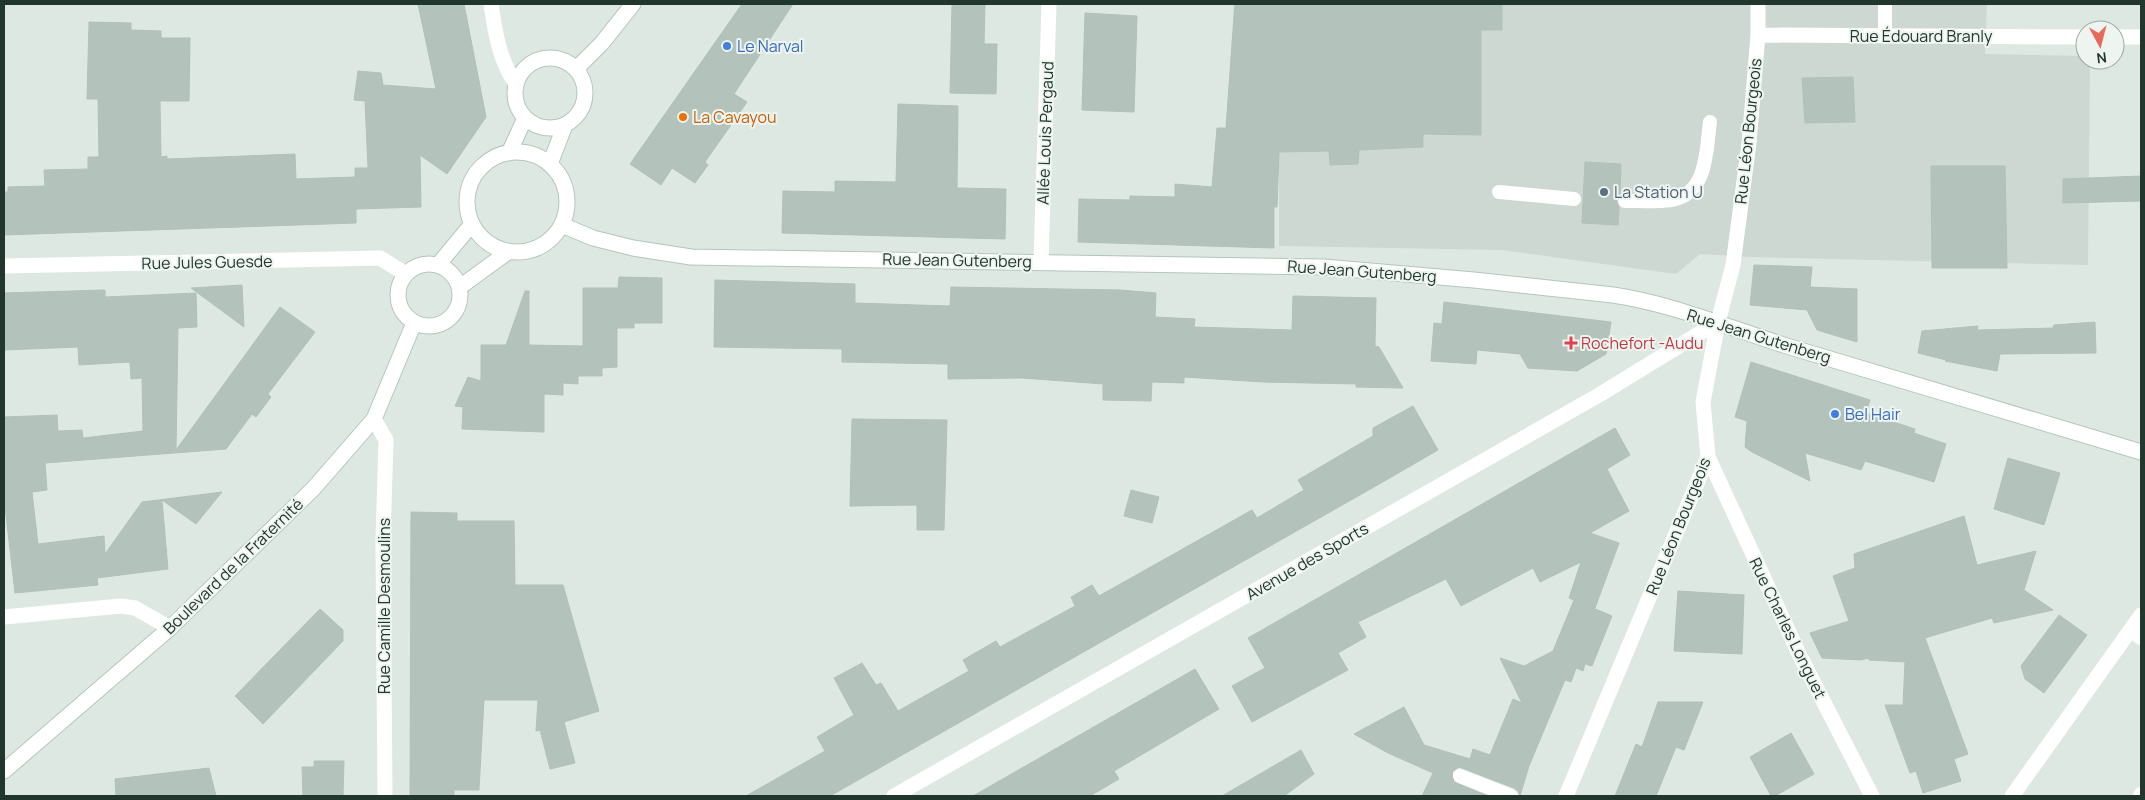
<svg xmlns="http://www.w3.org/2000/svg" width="2145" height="800" font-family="Manrope,sans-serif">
<rect width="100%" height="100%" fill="#dee8e2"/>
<path fill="#ccd8d1" d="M 1234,4 L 1987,4 L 1985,54 L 2085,56 L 2085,60 L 2090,60 L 2088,265 L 1751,257 L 1700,254 L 1676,274 L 1502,250 L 1279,246 L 1279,130 L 1226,128 Z"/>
<path fill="#b3c3bb" stroke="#b1c1b8" d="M 418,4 L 464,4 L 486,117 L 447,174 L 420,155 L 421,207 L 356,209 L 356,223 L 4,235 L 4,192 L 8,192 L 8,187 L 45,186 L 44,170 L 88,169 L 88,157 L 99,157 L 98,99 L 87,99 L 89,22 L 131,23 L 131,30 L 161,31 L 161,38 L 190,38 L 189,101 L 160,101 L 161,157 L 167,156 L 167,159 L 295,154 L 296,179 L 355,177 L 355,168 L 368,168 L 365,101 L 354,100 L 358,71 L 381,73 L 383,85 L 436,89 Z
M 742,4 L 793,4 L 734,94 L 747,102 L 705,162 L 708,165 L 695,183 L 672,168 L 661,185 L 630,164 Z
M 952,4 L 985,4 L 984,44 L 997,44 L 996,94 L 950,93 Z
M 1235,4 L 1502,4 L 1502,30 L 1481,30 L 1481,135 L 1423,134 L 1423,147 L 1359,150 L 1358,164 L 1330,165 L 1329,151 L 1279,152 L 1277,207 L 1274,207 L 1274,248 L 1078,242 L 1079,199 L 1130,200 L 1130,196 L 1175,197 L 1175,184 L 1212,187 L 1217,128 L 1226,128 Z
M 1085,13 L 1137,16 L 1134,112 L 1082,110 Z
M 1853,77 L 1855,122 L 1805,123 L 1802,78 Z
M 898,104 L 958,106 L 957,188 L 1006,189 L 1005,239 L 782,233 L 783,191 L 835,192 L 835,181 L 896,182 Z
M 1585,162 L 1621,164 L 1620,194 L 1616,200 L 1619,207 L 1618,225 L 1582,223 Z
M 1931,166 L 2005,166 L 2007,268 L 1932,268 Z
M 2141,176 L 2141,201 L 2063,203 L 2063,179 Z
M 1754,265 L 1812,267 L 1810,287 L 1857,289 L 1857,342 L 1817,330 L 1807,310 L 1750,305 Z
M 619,277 L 662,278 L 662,323 L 634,323 L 634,328 L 617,328 L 617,367 L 602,368 L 602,376 L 578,376 L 578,384 L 563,383 L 563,395 L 544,394 L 544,432 L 462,429 L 463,407 L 455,406 L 468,377 L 481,381 L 481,345 L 506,345 L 525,291 L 529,291 L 529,345 L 583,346 L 583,288 L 618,288 Z
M 715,280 L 855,284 L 855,303 L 950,306 L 951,287 L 1121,290 L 1156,293 L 1155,317 L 1195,319 L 1194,327 L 1292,330 L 1293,296 L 1376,298 L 1375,346 L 1379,347 L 1403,388 L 1356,387 L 1356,384 L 1263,382 L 1184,377 L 1184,383 L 1152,382 L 1151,401 L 1103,400 L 1103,384 L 1022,378 L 948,379 L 948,364 L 842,362 L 842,349 L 714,347 Z
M 242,285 L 244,327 L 191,288 Z
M 105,290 L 105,297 L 196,293 L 197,327 L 178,328 L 176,450 L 280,307 L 315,332 L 268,394 L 271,397 L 256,417 L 252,414 L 226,449 L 45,463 L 47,490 L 32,492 L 38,544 L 104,536 L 105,554 L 142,502 L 222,492 L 196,524 L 162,500 L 168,569 L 97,578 L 98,585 L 15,593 L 4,498 L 4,417 L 57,415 L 58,431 L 82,430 L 83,438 L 143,431 L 142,378 L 131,379 L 130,362 L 79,365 L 78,347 L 4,350 L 4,293 Z
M 1444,302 L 1611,322 L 1606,354 L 1577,371 L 1528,368 L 1520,354 L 1477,350 L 1476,364 L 1431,361 L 1434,323 L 1442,324 Z
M 2095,322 L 2096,353 L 2000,354 L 1997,371 L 1945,361 L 1946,360 L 1918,353 L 1922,331 L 1978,326 L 1977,330 L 2053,328 L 2054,325 Z
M 1751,362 L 1870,400 L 1866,413 L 1915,429 L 1914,433 L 1946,444 L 1934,482 L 1865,461 L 1861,470 L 1805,453 L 1810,481 L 1752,452 L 1745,447 L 1747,421 L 1735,417 Z
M 1413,406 L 1438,450 L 1381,483 L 830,796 L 746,796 L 825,751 L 817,737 L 854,715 L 834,678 L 862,663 L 876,685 L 881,683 L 898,711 L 969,671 L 963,660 L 996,641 L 1000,647 L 1075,606 L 1071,597 L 1092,585 L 1099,596 L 1252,510 L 1257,518 L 1304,490 L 1298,480 L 1373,436 L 1373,428 Z
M 852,419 L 947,420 L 944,530 L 917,530 L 917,505 L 850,506 Z
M 1615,428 L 1630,455 L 1607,469 L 1629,511 L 1590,533 L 1619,543 L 1595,608 L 1569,598 L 1581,562 L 1540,582 L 1533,568 L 1461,606 L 1446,579 L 1358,622 L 1366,637 L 1338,653 L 1348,670 L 1252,722 L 1232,686 L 1265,668 L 1248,638 Z
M 2008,458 L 2060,473 L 2044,525 L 1994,509 Z
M 1131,490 L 1159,497 L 1152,523 L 1124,516 Z
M 411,512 L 457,513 L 457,521 L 514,521 L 515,585 L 563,585 L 599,711 L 564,722 L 575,763 L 550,769 L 540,730 L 536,731 L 538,700 L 484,700 L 479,790 L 454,790 L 454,796 L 410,796 Z
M 1964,516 L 1977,565 L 2036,551 L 2024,590 L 2053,610 L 1994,623 L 1992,618 L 1925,638 L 1968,754 L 1954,759 L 1961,781 L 1923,793 L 1916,771 L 1910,773 L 1885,705 L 1903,705 L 1905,662 L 1869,660 L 1868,658 L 1861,660 L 1822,658 L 1810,633 L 1849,621 L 1833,576 L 1855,568 L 1854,554 Z
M 1678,591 L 1744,595 L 1742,654 L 1674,651 Z
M 1574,600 L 1612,616 L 1592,666 L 1585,664 L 1583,671 L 1576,668 L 1571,682 L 1565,680 L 1529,766 L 1520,796 L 1518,791 L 1514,788 L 1459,767 L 1452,772 L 1454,782 L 1488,796 L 1422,796 L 1433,773 L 1388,753 L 1354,734 L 1404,707 L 1424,745 L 1470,759 L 1473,749 L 1490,755 L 1513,699 L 1522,703 L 1500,658 L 1524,666 L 1553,651 Z
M 320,609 L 343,630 L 343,641 L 263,724 L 235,696 Z
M 2059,615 L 2087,635 L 2044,693 L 2025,679 L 2021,666 Z
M 1195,669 L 1219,709 L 1114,771 L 1119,779 L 1090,796 L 973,796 Z
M 1658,702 L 1703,702 L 1684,750 L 1676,747 L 1656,796 L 1615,796 L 1636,744 L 1642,747 Z
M 1791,733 L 1814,774 L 1775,796 L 1771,796 L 1750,757 Z
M 1301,750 L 1314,774 L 1284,796 L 1222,796 Z
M 314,761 L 344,761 L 343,796 L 303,796 L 302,767 L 314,767 Z
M 209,768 L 216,796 L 116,796 L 115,779 Z"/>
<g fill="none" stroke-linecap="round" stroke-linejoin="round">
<g stroke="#b2c7bc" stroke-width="17">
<path id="secondary" d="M515 93a35 35 0 1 1 70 0a35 35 0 1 1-70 0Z
M 576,69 L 602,43 L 633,4
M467 202a50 50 0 1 1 100 0a50 50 0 1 1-100 0Z
M 509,153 L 525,118
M 550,164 L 565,125
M 562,225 L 593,238 L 633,248 L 691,257 L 1324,267 L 1474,280 L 1613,295 C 1674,304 1732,329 1790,347 C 1907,382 2024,417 2141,452
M398 295a31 31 0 1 1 62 0a31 31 0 1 1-62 0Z
M 438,265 L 472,224
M 460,287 L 508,252
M 4,771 L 170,628 L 313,489 L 374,419 L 414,323"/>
</g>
<path stroke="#fff" stroke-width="14" d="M 1885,36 L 1885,4
M 1499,192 L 1574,199
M 1625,201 C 1640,201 1657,202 1672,200 C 1708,193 1706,150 1710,122
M 2130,630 L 2141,638
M 1460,776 L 1511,796
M 2140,796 L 2141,794"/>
<path stroke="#fff" stroke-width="15" d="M 1758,35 L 2085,37
M 2115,37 L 2141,37
M 1041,261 L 1049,4
M 374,419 L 386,440 L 383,540 L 385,796
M 1708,457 L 1799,654 L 1872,796
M 4,617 L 121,606 L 135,608 L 170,628
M 894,796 L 1599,395 L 1718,322
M 1566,796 L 1708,457 L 1703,402 L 1718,322 L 1733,265 L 1749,143 L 1758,35 L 1758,4"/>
<path stroke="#fff" stroke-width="15" d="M 491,4 C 495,32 499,60 516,84
M 4,266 L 380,258 L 406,274
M 2012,796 L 2141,615"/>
<use href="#secondary" stroke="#fff" stroke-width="15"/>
</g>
<g fill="#3f7fe0" stroke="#eef5f0" stroke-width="2">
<circle cx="727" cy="46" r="5"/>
<circle cx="1835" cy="414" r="5"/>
</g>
<circle fill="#e8710a" stroke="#eef5f0" stroke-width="2" cx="683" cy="117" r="5"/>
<circle fill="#5c6f8a" stroke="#eef5f0" stroke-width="2" cx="1604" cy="192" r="5"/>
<path fill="#e0444e" stroke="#eef5f0" stroke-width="2" d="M1568.5 335.5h5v5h5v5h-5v5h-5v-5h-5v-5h5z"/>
<g text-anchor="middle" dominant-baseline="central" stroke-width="4" stroke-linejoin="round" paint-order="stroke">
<g font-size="16" fill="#21372d" stroke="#eef5f0">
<text x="1921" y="36">Rue Édouard Branly</text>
<text transform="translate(1748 131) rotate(-84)">Rue Léon Bourgeois</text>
<text transform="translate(1045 133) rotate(-88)">Allée Louis Pergaud</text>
<text transform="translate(957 260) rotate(1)">Rue Jean Gutenberg</text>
<text transform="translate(207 262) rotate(-1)">Rue Jules Guesde</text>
<text transform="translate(1362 271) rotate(4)">Rue Jean Gutenberg</text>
<text transform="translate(1759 336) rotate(17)">Rue Jean Gutenberg</text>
<text transform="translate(1678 526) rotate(-68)">Rue Léon Bourgeois</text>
<text transform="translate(1307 561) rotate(-30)">Avenue des Sports</text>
<text transform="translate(233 566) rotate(-44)">Boulevard de la Fraternité</text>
<text transform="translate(384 606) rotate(-90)">Rue Camille Desmoulins</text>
<text transform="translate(1788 628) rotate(64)">Rue Charles Longuet</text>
</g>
<g font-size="16" fill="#366cbe" stroke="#eef5f0" text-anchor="start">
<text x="737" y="46">Le Narval</text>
<text x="1845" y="414">Bel Hair</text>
</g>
<g font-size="16" fill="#c56008" stroke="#eef5f0" text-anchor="start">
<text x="693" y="117">La Cavayou</text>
</g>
<g font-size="16" fill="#4e5e75" stroke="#eef5f0" text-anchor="start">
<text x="1614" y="192">La Station U</text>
</g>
<g font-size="16" fill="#be3a42" stroke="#eef5f0" text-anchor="start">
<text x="1581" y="343">Rochefort -Audu</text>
</g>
</g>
<rect width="2145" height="800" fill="none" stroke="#21372d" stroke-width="10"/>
<g transform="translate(2100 45) rotate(173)"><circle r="24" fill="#eef5f0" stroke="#9ca9a2"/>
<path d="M0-4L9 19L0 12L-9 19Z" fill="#e8695c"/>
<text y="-8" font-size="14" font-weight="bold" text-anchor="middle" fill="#21372d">N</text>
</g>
</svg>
